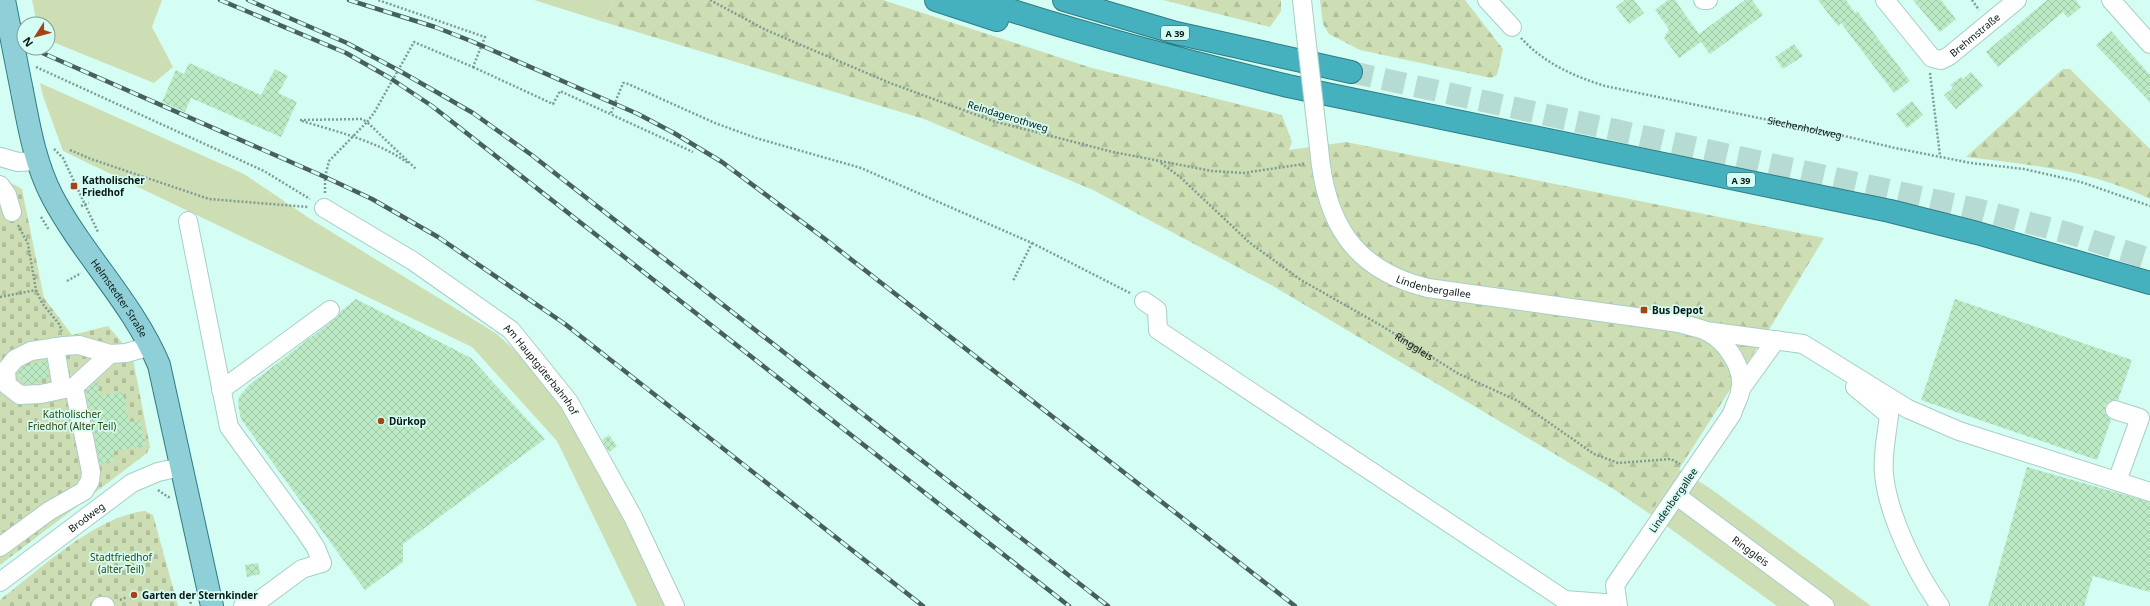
<svg xmlns="http://www.w3.org/2000/svg" width="2150" height="606" font-family="'Noto Sans',sans-serif">
<defs>
<pattern id="forest-firs" width="22" height="20" patternUnits="userSpaceOnUse"><rect width="22" height="20" fill="#cedeb4"/><path d="M5 1l3.5 6h-7zM16 11l3.5 6h-7z" fill="#b0be9a"/></pattern>
<pattern id="cemetery-stones" width="16" height="16" patternUnits="userSpaceOnUse"><rect width="16" height="16" fill="#cedeb4"/><path d="M2 7V4a2 2 0 0 1 4 0v3zM10 15v-3a2 2 0 0 1 4 0v3z" fill="#b0be9a"/></pattern>
<pattern id="building-cross-hatch" width="8" height="8" patternUnits="userSpaceOnUse"><rect width="8" height="8" fill="#bbeac5"/><path d="M0 0l8 8M0 8l8-8" fill="none" stroke="#9fc8a8"/></pattern>
</defs>
<rect width="100%" height="100%" fill="#d4fdf3"/>
<path fill="#cedeb4" d="M 32,0 L 162,0 L 152,27 L 173,67 L 154,83 L 48,40 L 48,24 L 37,24 Z
M 534,0 L 613,0 L 604,22 Z
M 40,83 L 244,174 L 312,220 L 497,334 L 532,367 L 561,402 L 628,519 L 669,606 L 637,606 L 557,441 L 472,347 L 63,151 L 43,96 Z
M 1679,469 L 1711,489 L 1871,606 L 1777,606 L 1650,514 Z"/>
<path fill="url(#forest-firs)" d="M 613,0 L 883,0 L 1092,68 L 1282,115 L 1292,142 L 1289,150 L 1346,142 L 1824,238 L 1773,323 L 1650,514 L 1615,490 L 1273,286 L 1093,190 L 924,119 L 604,22 Z
M 1163,0 L 1281,0 L 1281,11 L 1270,27 Z
M 1320,0 L 1465,0 L 1503,49 L 1497,75 L 1491,78 L 1360,50 L 1329,34 L 1323,24 Z
M 2063,69 L 2070,69 L 2150,149 L 2150,199 C 2094,171 2027,164 1966,157 Z"/>
<path fill="url(#cemetery-stones)" d="M 0,177 L 22,189 L 44,298 L 72,335 L 108,326 L 125,346 L 133,359 L 150,447 L 147,453 L 0,565 Z
M 145,511 L 153,515 L 178,606 L 0,606 L 0,600 C 39,570 96,516 145,511 Z"/>
<path fill="url(#building-cross-hatch)" d="M 1625,0 L 1634,0 L 1644,13 L 1629,24 L 1616,7 Z
M 1668,0 L 1675,0 L 1699,34 L 1745,0 L 1752,0 L 1763,15 L 1710,54 L 1701,42 L 1679,58 L 1664,38 L 1669,29 L 1655,10 Z
M 1818,0 L 1846,0 L 1855,13 L 1857,11 L 1910,81 L 1894,93 L 1841,23 L 1838,26 Z
M 1913,0 L 1941,0 L 1956,19 L 1940,32 Z
M 2047,0 L 2077,0 L 2076,1 L 2081,7 L 2068,18 L 2063,12 L 1998,67 L 1986,52 Z
M 2111,31 L 2150,75 L 2150,102 L 2096,45 Z
M 1794,44 L 1803,56 L 1783,69 L 1775,57 Z
M 189,63 L 261,95 L 275,69 L 288,76 L 278,93 L 297,102 L 281,137 L 191,98 L 185,112 L 162,102 L 176,70 L 184,74 Z
M 1971,72 L 1983,86 L 1956,109 L 1944,95 L 1953,88 L 1950,85 L 1961,77 L 1963,79 Z
M 1912,101 L 1923,115 L 1907,128 L 1896,114 Z
M 356,299 L 471,358 L 545,439 L 403,544 L 403,562 L 365,590 L 241,419 L 238,404 L 239,397 L 249,385 L 336,318 L 340,312 Z
M 1955,299 L 2132,360 L 2118,400 L 2112,400 L 2105,406 L 2105,413 L 2111,420 L 2097,460 L 1921,400 Z
M 47,360 L 49,377 L 38,380 L 39,384 L 24,384 L 17,373 L 22,367 Z
M 95,382 L 98,382 L 100,396 L 123,392 L 129,422 L 140,420 L 146,445 L 112,452 L 114,461 L 100,464 L 86,390 Z
M 609,435 L 617,446 L 609,452 L 602,440 Z
M 2027,467 L 2150,502 L 2150,592 L 2093,576 L 2084,606 L 1988,606 Z
M 258,563 L 260,574 L 247,577 L 245,565 Z"/>
<g fill="none" stroke-linecap="round" stroke-linejoin="round">
<path stroke="#b6dbd2" stroke-width="22" stroke-dasharray="22 11" stroke-linecap="butt" d="M 1351,72 L 1980,210 L 2068,233 L 2150,259"/>
<g stroke="#a7cec5" stroke-width="20">
<g id="minor">
<path d="M 1302,0 L 1304,19"/>
<path d="M 1487,0 L 1512,27"/>
<path d="M 1703,0 L 1708,0"/>
<path id="s3" d="M 1885,0 L 1932,58 L 1941,60 L 1949,56 L 2017,0"/>
<path d="M 2111,0 L 2150,44"/>
<path id="s4" d="M 1319,148 C 1325,222 1353,270 1428,288 L 1679,323 C 1688,326 1698,327 1706,331 C 1727,341 1746,370 1740,393 C 1738,400 1734,407 1732,414 L 1615,585 L 1618,606"/>
<path d="M 0,157 L 18,162 L 38,161"/>
<path d="M 0,185 L 7,195 L 12,212"/>
<path id="s5" d="M 324,208 L 413,261 L 511,330 L 569,402 L 633,517 L 675,606"/>
<path d="M 188,221 L 229,427 L 307,534 L 316,548 L 322,563"/>
<path d="M 1144,301 L 1157,310 L 1158,330 L 1565,600 L 1617,604"/>
<path d="M 1706,331 L 1803,344 L 1908,409 L 1959,431 L 2150,492"/>
<path d="M 55,347 L 62,389"/>
<path d="M 110,354 L 74,387 L 41,394 L 20,395 L 7,385 L 6,370 L 15,359 L 31,351 L 64,346 L 79,345 L 110,354 L 126,353 L 151,346"/>
<path d="M 1855,387 L 1889,415 C 1887,434 1882,455 1884,474 C 1888,516 1916,572 1940,606"/>
<path d="M 221,390 L 330,310"/>
<path d="M 1740,390 L 1776,340"/>
<path d="M 2115,410 L 2140,418 L 2117,481"/>
<path id="s6" d="M 1677,496 L 1825,606"/>
<path d="M 0,547 L 49,511 L 84,491 L 90,481 L 91,472 L 74,387"/>
<path id="s7" d="M 0,582 L 132,483 L 158,472 L 181,467"/>
<path d="M 101,606 L 105,606"/>
<path d="M 243,606 L 252,606 L 302,569 L 322,563"/>
</g>
</g>
<g stroke="#307b83" stroke-width="24">
<g id="major">
<path id="s8" d="M 22,91 C 29,127 35,163 52,196 C 83,255 133,303 159,365 L 212,606"/>
</g>
</g>
<g stroke="#307b83" stroke-width="24">
<path id="highway" d="M 936,0 L 997,20
M 979,0 C 1081,34 1183,60 1288,86 L 1890,211 L 1977,233 L 2150,283
M 1064,0 L 1176,33 L 1351,72"/>
</g>
<g stroke="#7e9c95" stroke-width="2.5" stroke-dasharray="2 2" stroke-linecap="butt">
<path d="M 710,0 L 766,30 L 890,83 L 993,121 L 1113,152 L 1212,171 L 1243,173 L 1304,164"/>
<path d="M 1972,0 L 1979,10"/>
<path id="s1" d="M 1521,38 C 1544,63 1573,76 1605,86 L 1836,134 L 1895,148 L 1971,163 L 2024,169 L 2081,182 L 2150,206"/>
<path d="M 36,67 L 264,171 L 310,199"/>
<path d="M 473,67 L 553,104 L 560,91 L 693,152"/>
<path d="M 1930,73 L 1940,156"/>
<path d="M 611,113 L 623,83 L 626,83 L 715,123 L 756,138 L 861,168 L 1032,243 L 1013,281"/>
<path d="M 300,120 L 362,119 L 367,122 L 374,113 L 414,42 L 473,67 L 485,37 L 378,0"/>
<path d="M 302,121 C 338,132 377,141 408,163"/>
<path d="M 54,149 L 63,158 L 98,232"/>
<path d="M 70,150 L 91,159 L 209,199 L 308,207"/>
<path id="s2" d="M 1161,163 L 1180,177 L 1250,243 L 1301,280 L 1382,326 L 1459,374 L 1518,401 L 1594,454 L 1618,463 L 1671,459 L 1680,464"/>
<path d="M 325,193 L 325,177 L 329,161 L 367,122 L 416,169"/>
<path d="M 81,206 L 89,203"/>
<path d="M 41,217 L 49,230"/>
<path d="M 18,225 L 28,244 L 36,290 L 42,303 L 59,324 L 62,331"/>
<path d="M 1032,243 L 1130,293"/>
<path d="M 67,281 L 81,273"/>
<path d="M 0,297 L 36,290"/>
<path d="M 158,490 L 168,497 L 170,497"/>
<path d="M 190,598 L 191,606"/>
<path d="M 120,600 L 127,597"/>
</g>
<use href="#minor" stroke="#fff" stroke-width="18"/>
<use href="#major" stroke="#8fd0d8" stroke-width="22"/>
<use href="#highway" stroke="#45b1be" stroke-width="22"/>
<g stroke="#48605a" stroke-width="4.5">
<path id="rail" d="M 220,0 L 346,53 L 390,78 L 432,106 L 1069,606
M 248,0 L 347,43 L 398,70 L 473,113 L 533,156 L 1108,606
M 349,0 L 435,27 L 471,41 L 638,114 L 674,133 L 722,162 L 825,239 L 1295,606
M 0,36 L 24,45
M 31,48 L 325,177 L 372,199 L 438,237 L 565,324 L 923,606"/>
</g>
<use href="#rail" stroke="#d4fdf3" stroke-width="3" stroke-dasharray="9" stroke-linecap="butt"/>
<g stroke="#a7cec5" stroke-width="20" stroke-linecap="butt">
<path id="minor-bridge" d="M 1304,19 L 1319,148"/>
</g>
<g stroke="#307b83" stroke-width="24" stroke-linecap="butt">
<path id="major-bridge" d="M 4,0 L 22,91"/>
</g>
<use href="#minor-bridge" stroke="#fff" stroke-width="18"/>
<use href="#major-bridge" stroke="#8fd0d8" stroke-width="22"/>
</g>
<g fill="#a74213" stroke="#d4fdf3" stroke-width="1.5">
<rect x="70" y="182" width="8" height="8" rx="2"/>
<rect x="1640" y="306" width="8" height="8" rx="2"/>
<circle cx="381" cy="421" r="4"/>
<circle cx="134" cy="595" r="4"/>
</g>
<g text-anchor="middle" dominant-baseline="central" stroke-width="3.5" stroke-linejoin="round" paint-order="stroke">
<g fill="#d4fdf3" stroke="#465d58" stroke-width="1">
<rect x="1161" y="26" width="28" height="14" rx="3"/>
<rect x="1727" y="173" width="28" height="14" rx="3"/>
</g>
<g font-size="9" font-weight="bold" fill="#091815">
<text x="1175" y="33">A 39</text>
<text x="1741" y="180">A 39</text>
</g>
<g font-size="10" fill="#091815" stroke="#d4fdf3">
<text stroke="none"><textPath href="#s3" startOffset="126">Brehmstraße</textPath></text>
<text transform="translate(1008 116) rotate(17)">Reindagerothweg</text>
<text stroke="none"><textPath href="#s1" startOffset="302">Siechenholzweg</textPath></text>
<text stroke="none"><textPath href="#s4" startOffset="198">Lindenbergallee</textPath></text>
<text stroke="none"><textPath href="#s8" startOffset="232">Helmstedter Straße</textPath></text>
<text stroke="none"><textPath href="#s2" startOffset="314">Ringgleis</textPath></text>
<text stroke="none"><textPath href="#s5" startOffset="273">Am Hauptgüterbahnhof</textPath></text>
<text transform="translate(1673 500) rotate(-55)">Lindenbergallee</text>
<text stroke="none"><textPath href="#s7" startOffset="108">Brodweg</textPath></text>
<text stroke="none"><textPath href="#s6" startOffset="92">Ringgleis</textPath></text>
</g>
<g font-size="10" font-weight="bold" fill="#091815" stroke="#d4fdf3" text-anchor="start">
<text x="82" y="180">Katholischer<tspan x="82" dy="12">Friedhof</tspan></text>
<text x="1652" y="310">Bus Depot</text>
<text x="389" y="421">Dürkop</text>
<text x="142" y="595">Garten der Sternkinder</text>
</g>
<g font-size="10" fill="#36450e" stroke="#d4fdf3">
<text x="72" y="414">Katholischer<tspan x="72" dy="12">Friedhof (Alter Teil)</tspan></text>
<text x="121" y="557">Stadtfriedhof<tspan x="121" dy="12">(alter Teil)</tspan></text>
</g>
</g>
<g transform="translate(36 36) rotate(234)"><circle r="19" fill="#d4fdf3" stroke="#83a19a"/>
<path d="M0-3L7 15L0 10L-7 15Z" fill="#a74213"/>
<text y="-6" font-size="11" font-weight="bold" text-anchor="middle" fill="#091815">N</text>
</g>
</svg>
